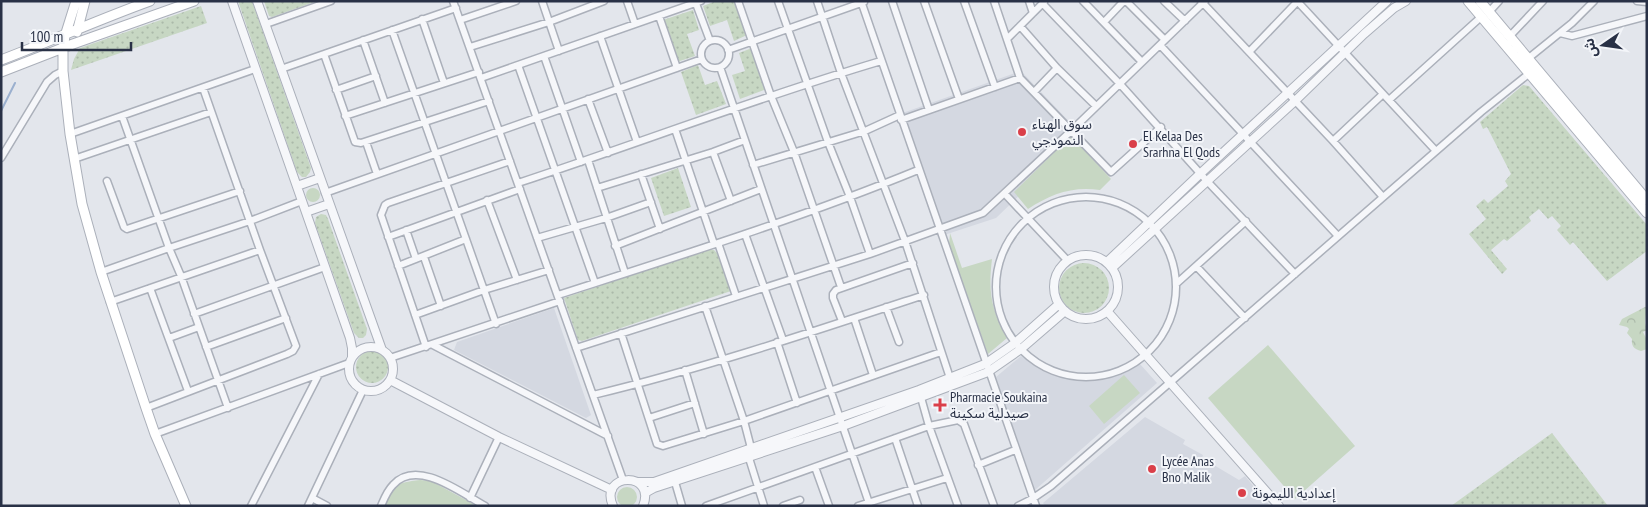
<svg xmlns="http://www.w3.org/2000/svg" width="1648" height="507" font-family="'PT Sans Narrow','Noto Sans Arabic',sans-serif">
<defs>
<pattern id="forest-crowns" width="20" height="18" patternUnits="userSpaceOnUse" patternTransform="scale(1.25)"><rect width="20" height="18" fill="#c7d7c3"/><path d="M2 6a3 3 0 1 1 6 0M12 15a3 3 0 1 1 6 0" fill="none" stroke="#abb9a9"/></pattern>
<pattern id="park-dots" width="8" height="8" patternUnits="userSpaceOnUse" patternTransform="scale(1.25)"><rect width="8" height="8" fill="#c7d7c3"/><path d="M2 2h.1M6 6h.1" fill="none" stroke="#abb9a9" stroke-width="1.8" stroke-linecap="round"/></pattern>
</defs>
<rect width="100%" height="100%" fill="#e3e6ec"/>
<path fill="#d4d8e1" d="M 1021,71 L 1082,135 L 996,218 L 938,237 L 897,115 Z
M 554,308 L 591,415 L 586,418 L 454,350 L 457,342 Z
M 1021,356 L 1031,363 L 1050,374 L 1079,381 L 1104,379 L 1116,376 L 1140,364 L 1157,383 L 1035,490 L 996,377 Z
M 1145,417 L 1185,440 L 1183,444 L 1203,455 L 1202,458 L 1239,480 L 1245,476 L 1270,506 L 1045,506 L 1043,503 Z"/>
<path fill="#c7d7c3" d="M 1071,136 L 1111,179 L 1100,190 C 1072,186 1051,194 1028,209 L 1014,192 Z
M306 195a7 7 0 1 1 14 0a7 7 0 1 1-14 0Z
M 950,233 L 962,268 L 992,259 C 988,292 991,309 1007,338 L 988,354 L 949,245 Z
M 1268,345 L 1355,446 L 1295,499 L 1208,398 Z
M 1124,375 L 1140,393 L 1104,424 L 1089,406 Z
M 420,480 L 431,481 L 477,506 L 383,506 C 395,484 395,483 420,480 Z
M617 497a10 10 0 1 1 20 0a10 10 0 1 1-20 0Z"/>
<path fill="url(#forest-crowns)" d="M 1647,306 L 1645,323 L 1647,330 L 1643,332 L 1647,340 L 1647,349 L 1641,351 C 1634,349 1631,346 1632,339 L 1627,333 L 1629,329 L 1627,327 L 1619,325 L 1622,319 Z"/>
<path fill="url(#park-dots)" d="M 238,1 L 252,1 L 311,168 L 310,172 L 306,177 L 302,177 L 297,172 Z
M 264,1 L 317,1 L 272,17 L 269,16 Z
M 716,1 L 735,1 L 747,35 L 734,41 L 727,20 L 710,26 L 703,6 Z
M 201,6 L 207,23 L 71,70 L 74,59 L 80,48 Z
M 693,10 L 699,30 L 687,34 L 695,56 L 677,62 L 663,20 Z
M 752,48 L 767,89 L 740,99 L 732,75 L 745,71 L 739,53 Z
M 698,65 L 705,85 L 717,81 L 726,104 L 696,115 L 681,72 Z
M 1523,85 L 1529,86 L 1647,225 L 1647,251 L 1607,281 L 1573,242 L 1570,245 L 1557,230 L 1561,226 L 1552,216 L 1548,219 L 1539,209 L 1529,217 L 1531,221 L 1507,241 L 1504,239 L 1491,250 L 1507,269 L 1502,274 L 1469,234 L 1486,219 L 1476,206 L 1484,199 L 1488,203 L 1508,186 L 1505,181 L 1511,174 L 1487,127 L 1483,129 L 1480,122 Z
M 678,168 L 691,207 L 664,216 L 651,178 Z
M 321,214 L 326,215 L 328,219 L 367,329 L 366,335 L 363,338 L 359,338 L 354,333 L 315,223 L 316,217 Z
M 708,249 L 714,250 L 717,253 L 731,291 L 582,341 L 578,340 L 564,298 Z
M1059 288a25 25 0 1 1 50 0a25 25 0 1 1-50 0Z
M356 367a16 16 0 1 1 32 0a16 16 0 1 1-32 0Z
M 1552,433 L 1608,506 L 1451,506 Z"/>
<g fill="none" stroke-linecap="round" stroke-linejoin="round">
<path stroke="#9bb0cf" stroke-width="2" d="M 1,111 L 15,83"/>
<g stroke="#abb0ba" stroke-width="9">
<path id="minor" d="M 453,1 L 623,480
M 542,1 L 559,51
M 627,1 L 635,24
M 695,1 L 710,41
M 738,1 L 771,96 L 794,152 L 841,287
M 778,1 L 828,142 L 850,197 L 870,254
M 817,1 L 841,73 L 905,241 L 950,378
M 861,1 L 1036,506
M 892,1 L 929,110
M 924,1 L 959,99
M 964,1 L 995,87
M 994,1 L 1020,78 L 1111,172 L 1161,127
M 1029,1 L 1033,13
M 1083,1 L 1142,62
M 1126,1 L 1165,40
M 1164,1 L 1185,21
M 1201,1 L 1333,141 L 1383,197
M 1297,1 L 1436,151
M 1637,1 L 1647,2
M 1043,4 L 1120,84 L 1207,181 L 1295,274
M 1489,12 L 1499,1
M 659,16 L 677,68
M 422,19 L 444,83
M 460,20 L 516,1
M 1104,22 L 1124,1
M 266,24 L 331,1
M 1020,26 L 1057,68 L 1096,106
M 392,30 L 496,324
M 1560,33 L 1572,36 L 1647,16
M 600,36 L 637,142
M 1509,37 L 1543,1
M 1007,39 L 1044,2
M 363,40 L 385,103
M701 54a14 14 0 1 1 28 0a14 14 0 1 1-28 0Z
M 1160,45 L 1338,236
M 470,47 L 549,22 L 604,1
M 728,50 L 864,2
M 1249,52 L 1298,1
M 324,54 L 355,142 L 361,143 L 489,101
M 544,56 L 581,162
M 1525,61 L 1572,23 L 1594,1
M 518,65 L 595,283
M 720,67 L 870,506
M 281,69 L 456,8
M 481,78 L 701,1
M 336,90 L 376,76
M 1034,92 L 1057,68
M 588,99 L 608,153
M 1389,100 L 1481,17
M 122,116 L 169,248 L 250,221 L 302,201
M 345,116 L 479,72
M 901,120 L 1020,78
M 675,129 L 714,244
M 70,134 L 255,69
M 1333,141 L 1383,94
M 366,142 L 377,174
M 713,152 L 731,201
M 1,158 L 47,82 L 55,75 L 63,71
M 74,159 L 211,112
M 588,160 L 625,273
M 753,165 L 865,131 L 900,115
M 641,174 L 660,229
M 107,181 L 124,227 L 127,229 L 240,191
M 518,183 C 639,143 759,97 881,61
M 597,188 L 713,152 L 745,140
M 325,193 L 702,59
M 1005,194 L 1067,260
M996 287a90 90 0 1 1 180 0a90 90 0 1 1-180 0Z
M 487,200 L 517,280
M 406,230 L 416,259
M 745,234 L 783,340
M 388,237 L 520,189
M 537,238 L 606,218 L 651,202
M 718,243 L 736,296
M 615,246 L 761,189
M 424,257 L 441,306
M 398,266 L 466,239
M 1196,266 L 1245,318
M 101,272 L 169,248 L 181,276 L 228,408
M 1176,284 L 1246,221
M 150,288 L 188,391
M 558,295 C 679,256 801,218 918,170
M 110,302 L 260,250
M 705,306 L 744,421 L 751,448 L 749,458 L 764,506
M 886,307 L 899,342
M 194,314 L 325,267
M 415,315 L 484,290 L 549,270
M 854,318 L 873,375
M 842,321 L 833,298 L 833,294 L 836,290 L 913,263
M 621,333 L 657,444 L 663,446 L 744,421 L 941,352
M 169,338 L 199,327
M 777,342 L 797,403
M 433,345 L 608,436
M 206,347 L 286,318
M 426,347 L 381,215 L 385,205 L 388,203 L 510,161
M 576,348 L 870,254 L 983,213 L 1071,131 L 1205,1
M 390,358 L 560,301
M 685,370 L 704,434
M 920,394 L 929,426 L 958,506
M 593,395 C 705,368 815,331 924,295
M 146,408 L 287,354 L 293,351 L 296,346 L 260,250 L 203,88
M 649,418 L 695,403
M 155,434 L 349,363
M 895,438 L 918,506
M 978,465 L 1015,450
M 815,467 L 829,506
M 675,482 L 682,506
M 312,498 L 327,506
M 470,498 L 499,437
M 251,506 L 319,374
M 308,506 L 363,390
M 381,506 C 384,499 387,491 393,485 C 417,458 461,493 485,506
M 706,506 L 929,426 L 958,420 L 964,424 L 994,506
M 783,506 L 800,500
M 858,506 L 947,478
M 1018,506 L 1032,499 L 1051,486 L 1481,112 L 1531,72"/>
</g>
<g stroke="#abb0ba" stroke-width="10">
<path id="tertiary" d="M 232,1 L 350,338 L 352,348 L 352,357
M 257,1 L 382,350
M 297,186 L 320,178
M 306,212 L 329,204
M1054 287a32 32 0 1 1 64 0a32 32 0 1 1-64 0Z
M 1107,262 L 1201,173 L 1387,1
M 1112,268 L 1295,101 L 1364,34 L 1394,8 L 1406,1
M 1107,311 L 1279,506
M349 369a22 22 0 1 1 44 0a22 22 0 1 1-44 0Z
M 390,380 L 499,437 L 612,490
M 638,482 L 654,482 L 919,390 L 985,364 L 1015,343 L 1059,304
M 645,493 L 654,488 L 843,426 L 988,372 L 1021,349 L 1065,311
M 613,506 C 598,472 657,471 643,506"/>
</g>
<g stroke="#abb0ba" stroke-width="11">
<path id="secondary" d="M 76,1 L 65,36 L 63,49 L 63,71 L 70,134 L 82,204 L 101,272 L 146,408 L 155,434 L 186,506
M 1468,1 L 1647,213
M 1480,1 L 1647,200
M 77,32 L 85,1
M 1,60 C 51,41 100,19 150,1
M 1,72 L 73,44 L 194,1"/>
</g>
<use href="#minor" stroke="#f6f7fa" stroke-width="6"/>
<use href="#tertiary" stroke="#f6f7fa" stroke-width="8"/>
<use href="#secondary" stroke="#fff" stroke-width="9"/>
</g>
<g fill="#da3f49" stroke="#f3f5f9" stroke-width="2">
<circle cx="1022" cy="132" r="5"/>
<circle cx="1133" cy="144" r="5"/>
<path d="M937.5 397.5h5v5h5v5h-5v5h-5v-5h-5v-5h5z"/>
<circle cx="1152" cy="469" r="5"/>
<circle cx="1242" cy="493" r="5"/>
</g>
<g text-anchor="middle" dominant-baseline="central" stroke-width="4" stroke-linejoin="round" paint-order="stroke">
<g font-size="14" fill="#293146" stroke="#f3f5f9" text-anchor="start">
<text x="1032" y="124">سوق الهناء<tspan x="1032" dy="16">النمودجي</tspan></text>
<text x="1143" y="136">El Kelaa Des<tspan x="1143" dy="16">Srarhna El Qods</tspan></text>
<text x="950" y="397">Pharmacie Soukaina<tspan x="950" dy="16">صيدلية سكينة</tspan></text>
<text x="1162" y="461">Lycée Anas<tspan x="1162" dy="16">Bno Malik</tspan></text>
<text x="1252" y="493">إعدادية الليمونة</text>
</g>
</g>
<rect width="1648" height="507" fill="none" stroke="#293146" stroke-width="5"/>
<g transform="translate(1603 45) rotate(257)" stroke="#f3f5f9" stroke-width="4" paint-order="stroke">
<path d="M0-4L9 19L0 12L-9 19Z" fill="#293146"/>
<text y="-8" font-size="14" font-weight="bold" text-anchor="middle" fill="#293146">ش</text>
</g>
<path d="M22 42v8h109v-8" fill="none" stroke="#293146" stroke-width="2.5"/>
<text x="30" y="42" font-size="15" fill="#293146" stroke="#f3f5f9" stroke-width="4" paint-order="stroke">100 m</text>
</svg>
